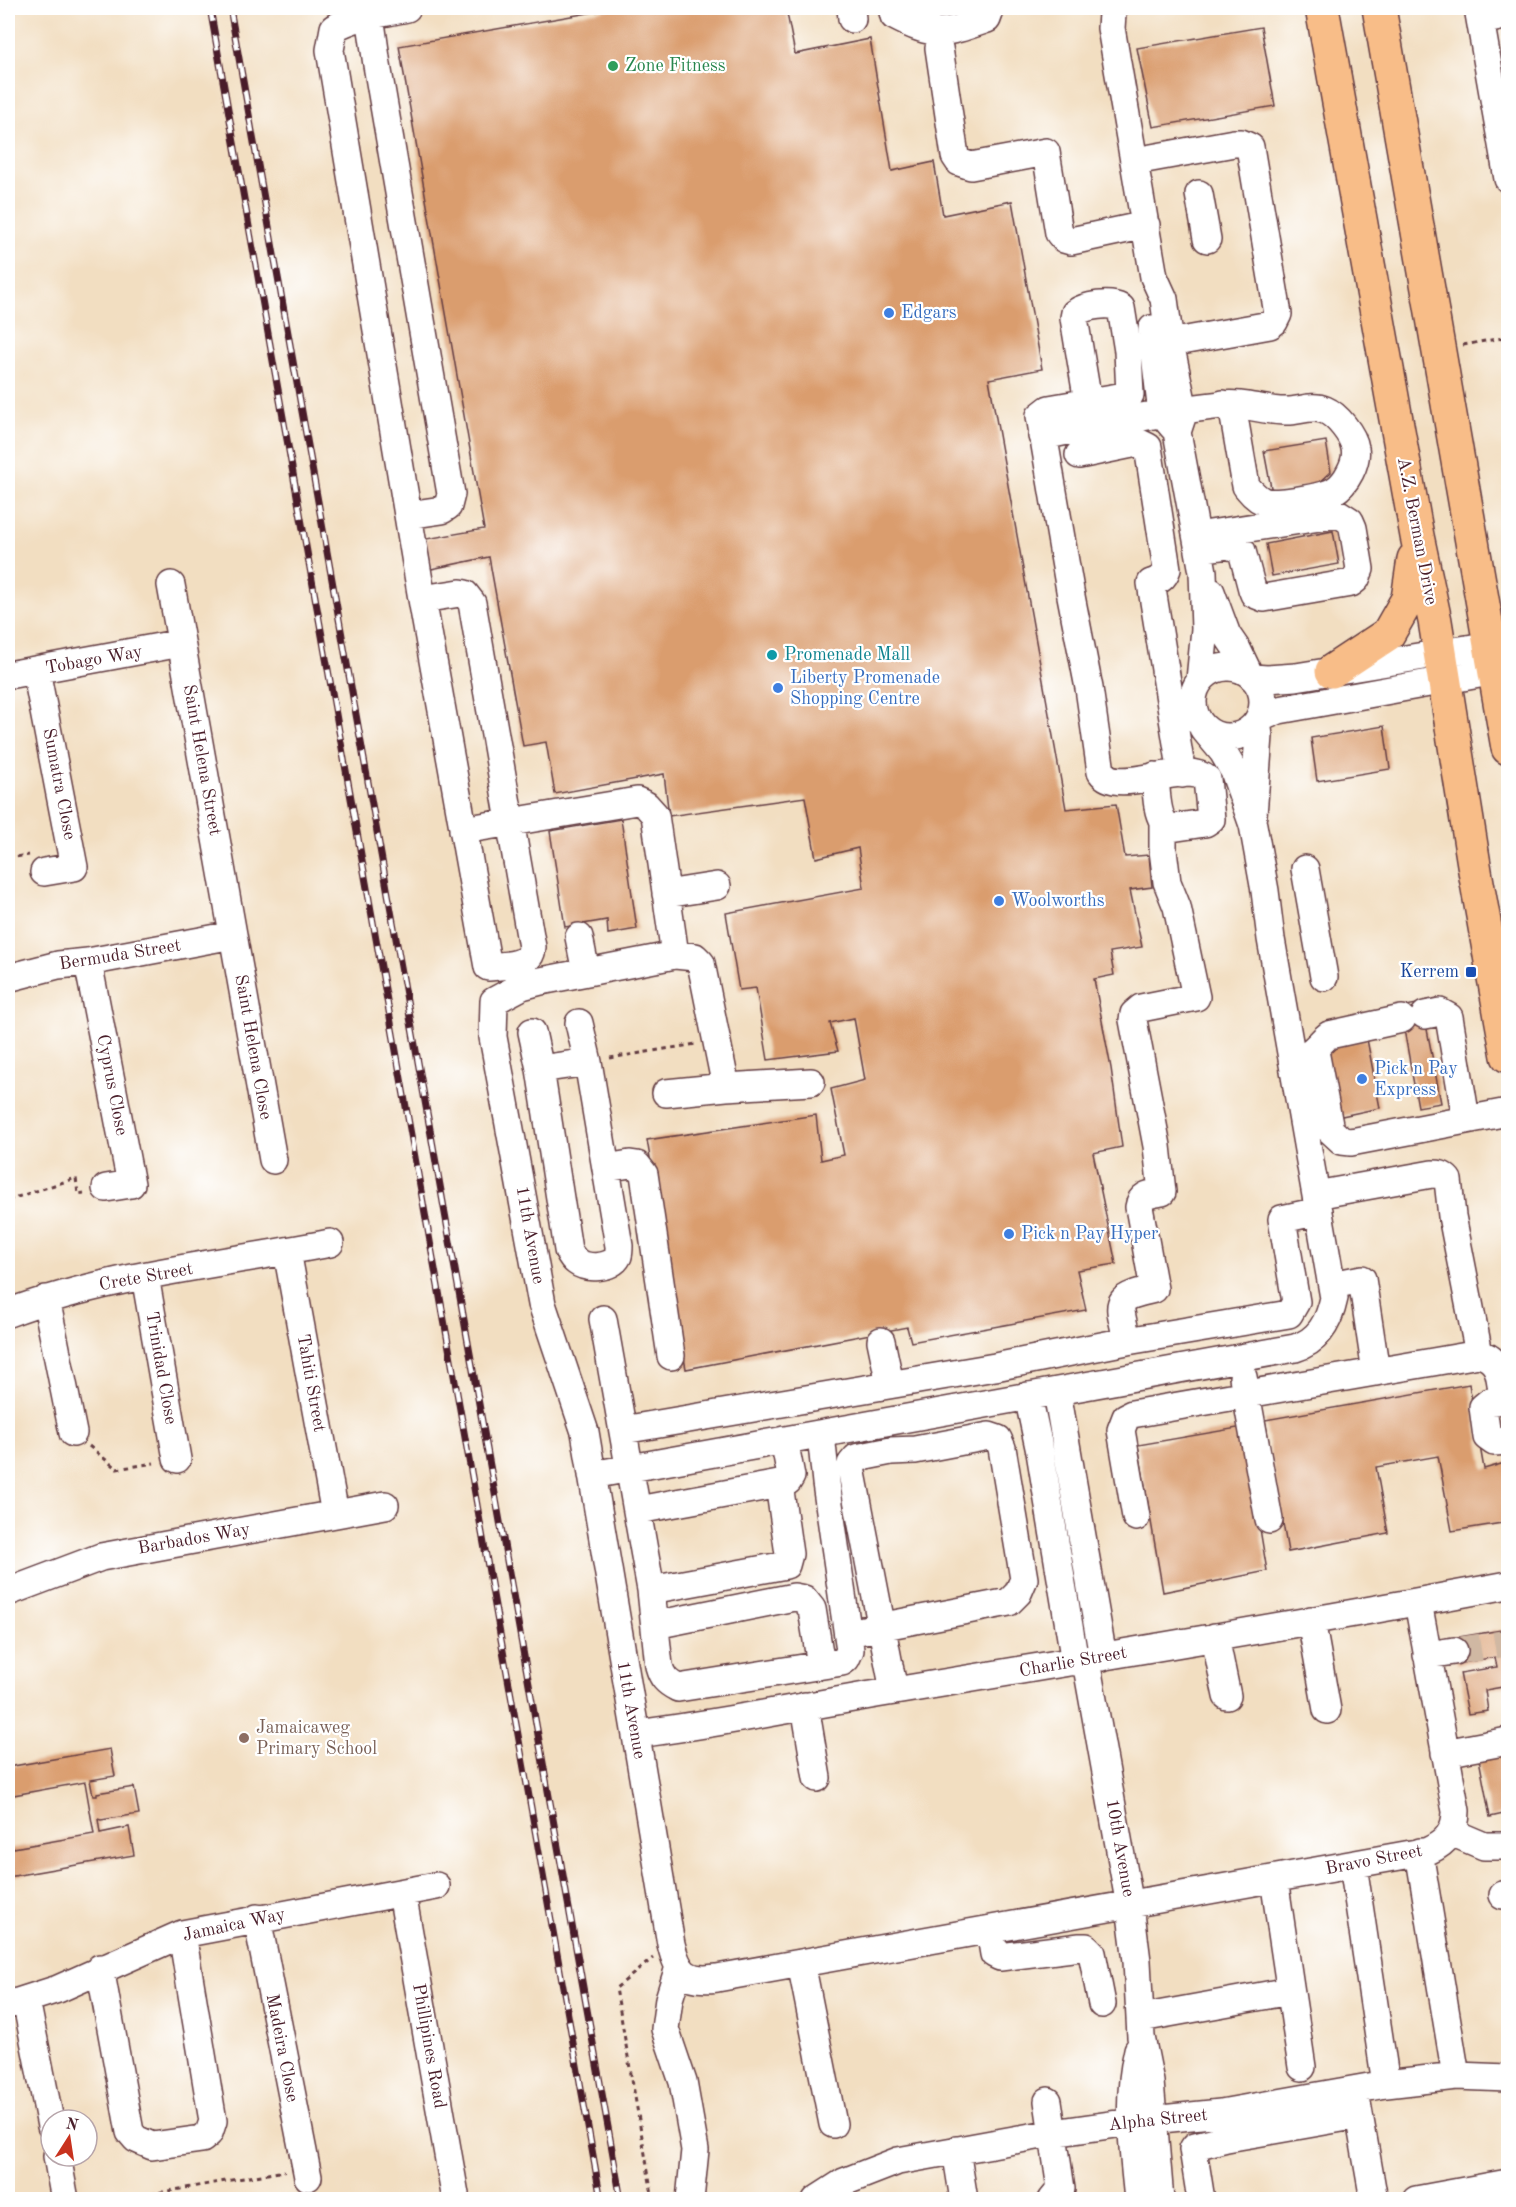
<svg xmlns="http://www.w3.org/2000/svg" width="1516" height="2207" font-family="'Old Standard TT',serif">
<rect width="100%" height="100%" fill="#fff"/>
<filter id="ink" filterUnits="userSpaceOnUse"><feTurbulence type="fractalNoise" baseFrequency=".0167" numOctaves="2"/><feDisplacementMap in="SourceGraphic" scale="12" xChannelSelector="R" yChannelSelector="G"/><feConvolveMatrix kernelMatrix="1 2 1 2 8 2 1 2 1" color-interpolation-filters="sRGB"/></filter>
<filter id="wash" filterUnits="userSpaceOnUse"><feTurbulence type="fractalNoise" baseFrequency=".008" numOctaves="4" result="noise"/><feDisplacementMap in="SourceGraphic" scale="24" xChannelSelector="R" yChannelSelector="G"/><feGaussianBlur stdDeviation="1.35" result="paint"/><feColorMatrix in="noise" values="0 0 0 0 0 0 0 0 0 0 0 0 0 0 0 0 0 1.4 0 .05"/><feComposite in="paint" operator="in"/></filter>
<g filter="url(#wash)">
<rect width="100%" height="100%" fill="#f2dec1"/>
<g id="blocks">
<path fill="#da9d6e" d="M 617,8 L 786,8 L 795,54 L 870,39 L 892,171 L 934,162 L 943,215 L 1012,201 L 1042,369 L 989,379 L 1066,809 L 1116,804 L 1125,857 L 1149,855 L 1152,887 L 1130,890 L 1142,947 L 1110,952 L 1114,975 L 1094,979 L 1111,1068 L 1122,1147 L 1093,1153 L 1116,1264 L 1077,1270 L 1086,1310 L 911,1342 L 907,1327 L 686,1369 L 647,1140 L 816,1115 L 821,1160 L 844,1155 L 831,1089 L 865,1080 L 854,1018 L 830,1023 L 838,1051 L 768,1060 L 756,988 L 739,990 L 726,913 L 864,888 L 858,848 L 816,858 L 805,797 L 669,816 L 664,774 L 555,794 L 546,742 L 523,746 L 489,557 L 431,569 L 426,539 L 484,529 L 399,46 Z
M 1261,27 L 1275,106 L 1153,127 L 1137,48 Z
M 1326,441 L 1331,472 L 1318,484 L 1272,493 L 1264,451 Z
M 1333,531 L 1339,564 L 1272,576 L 1266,544 Z
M 1384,726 L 1390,769 L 1317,781 L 1311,738 Z
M 621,819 L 637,929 L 608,934 L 607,920 L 565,927 L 550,831 Z
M 1422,1003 L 1441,1103 L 1418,1107 L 1400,1007 Z
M 1367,1039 L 1380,1108 L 1337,1117 L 1324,1048 Z
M 1469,1384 L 1484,1469 L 1508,1462 L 1508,1522 L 1452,1531 L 1438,1456 L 1376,1467 L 1388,1533 L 1288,1552 L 1265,1420 Z
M 1243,1427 L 1267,1571 L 1163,1592 L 1138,1445 Z
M 1508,1629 L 1508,1686 L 1485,1690 L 1488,1711 L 1468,1714 L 1460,1673 L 1497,1667 L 1495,1657 L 1457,1664 L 1452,1638 Z
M 110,1749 L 115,1776 L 90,1780 L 93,1796 L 97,1796 L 97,1793 L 134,1787 L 139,1814 L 101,1820 L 98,1819 L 100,1833 L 129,1827 L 134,1855 L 8,1877 L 8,1849 L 94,1834 L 85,1782 L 8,1796 L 8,1767 Z
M 1508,1753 L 1508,1813 L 1490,1817 L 1479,1759 Z"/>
</g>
</g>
<g filter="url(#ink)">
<use href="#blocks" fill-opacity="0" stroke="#633c42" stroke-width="1.5"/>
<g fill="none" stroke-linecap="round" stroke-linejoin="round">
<path stroke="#d0b8a3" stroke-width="27" stroke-dasharray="27 14" stroke-linecap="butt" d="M 1454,1651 L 1508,1643"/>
<g stroke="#633c42" stroke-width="30">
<path id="minor" d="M 851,8 L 852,19
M 892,8 L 894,16 C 936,38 944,34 987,19 L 991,8
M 1111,8 L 1112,14 L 1111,28 L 1154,277 L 1164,299 L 1170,343 L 1184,411 L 1177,432 L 1203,572 L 1205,629 L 1200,680
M 1478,8 L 1508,179
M 370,15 L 377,65 L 451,494 L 448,506 L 442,510 L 408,515 L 330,50 L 334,28 C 356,15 382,14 407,8
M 1481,21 L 1508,15
M 939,48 L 955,156 L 959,162 L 971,166 L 1046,152 L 1059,233 L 1064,239 L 1071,241 L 1146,225
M 1135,161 L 1234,143 L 1241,143 L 1250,147 L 1278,314 L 1274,322 L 1270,325 L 1170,343
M 1199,194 L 1207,239
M 1152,329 L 1162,414 L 1173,427
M 1088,402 L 1074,318 L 1075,313 C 1086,305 1110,302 1121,308 L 1128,351 L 1130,395 L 1049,409 L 1040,416 L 1071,596 L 1089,688 L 1101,772 C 1118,797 1184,759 1207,779 L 1211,819 L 1205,823 L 1171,828 C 1155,821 1157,792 1155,776
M 1042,436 C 1102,425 1162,411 1222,405 C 1243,402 1263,411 1285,411 C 1298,412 1311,404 1325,410 C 1337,415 1353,435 1355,448 C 1358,462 1346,484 1334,491 C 1324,497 1274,506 1263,501 C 1256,498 1251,492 1246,486 L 1234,417 L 1231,411 L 1223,404
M 1079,455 L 1132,444 L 1140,443 L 1148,447 L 1167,569 C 1164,578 1160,580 1151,583 L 1182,774
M 408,515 L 422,599
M 1197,536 L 1339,514 L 1350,521 L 1353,528 L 1360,569 L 1356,579 L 1351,583 L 1264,598 L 1254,594 L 1252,589 L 1242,551 L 1229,545 L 1200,549
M 171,585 L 273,1160
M 1211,592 L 1227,635 L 1238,651 L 1249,674
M 460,593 L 465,594 L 472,603 L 532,947 C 531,967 504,965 488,967 L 422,599 Z
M1193 702a35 35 0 1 1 70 0a35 35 0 1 1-70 0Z
M 36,670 L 74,867 L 44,872
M 8,675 L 181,643
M 1253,678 L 1267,679 L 1296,677 L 1491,645 L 1508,649
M 1260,718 L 1279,710 L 1496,671 L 1508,659
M 1253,815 L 1259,736 L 1257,722
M 463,830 L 637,801 L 646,805 L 655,815 L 675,955 L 695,957 L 701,963 L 726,1087 L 811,1082
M 1305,869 L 1324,977
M 666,894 L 717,886
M 579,937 L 586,972
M 675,955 L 541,981 L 522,986 L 494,1001 L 493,1037 L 542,1304 L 585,1432 L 671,1944 C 678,1973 686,1982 717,1978 L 1428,1851 C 1446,1843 1456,1831 1456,1811 L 1418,1602
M 88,962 L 131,1184 L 106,1188
M 8,978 L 58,965 L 88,962 L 233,935
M 1425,1015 L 1440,1012 L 1449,1017 L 1466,1119
M 579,1023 L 588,1062 L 619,1246 C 619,1250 619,1253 618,1256 C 612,1269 586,1269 577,1262 C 573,1259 570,1254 568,1250 L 540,1069 L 588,1062
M 532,1032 L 540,1069
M 1315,1051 L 1330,1130 L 1342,1141 L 1351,1142 L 1508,1112
M 1299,1057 C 1316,1052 1316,1045 1329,1035 L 1402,1019
M 666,1093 L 726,1087
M 606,1168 L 630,1164 L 637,1165 L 644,1174 L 671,1356
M 1316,1195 L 1432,1174 C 1439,1174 1443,1174 1448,1180 L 1452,1216 L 1479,1354
M 287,1251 L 335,1514
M 145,1276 L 177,1459
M 1332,1285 L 1362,1279 L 1376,1372
M 46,1299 L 73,1433
M 8,1313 C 111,1274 223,1264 330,1243
M 603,1319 L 651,1590 L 659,1666 C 662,1677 666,1682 678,1688 L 842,1662 L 846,1659 L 850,1650 L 826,1483 L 821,1434
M 881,1341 L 890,1384
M 1127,1341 C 1120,1302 1110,1299 1154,1289 L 1139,1207 C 1141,1194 1151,1194 1162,1192 L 1157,1146 L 1133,1020 L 1134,1014 L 1141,1008 L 1196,997 L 1177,907 L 1167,882 L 1163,850 L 1163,824
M 1243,1377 L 1269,1520
M 1057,1392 L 1103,1657
M 1028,1396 L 1040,1452 L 1075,1662
M 623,1430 L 995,1367 L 1127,1341 L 1289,1314 L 1296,1302 L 1282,1219 L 1319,1211
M 592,1475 L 1295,1348 C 1319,1341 1329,1322 1334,1298 L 1271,939 L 1265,891 L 1253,825 L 1234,771 L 1223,752 L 1203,728
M 779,1484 L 788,1481 L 791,1476 L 784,1440
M 638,1510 L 779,1484 L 789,1554 L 786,1565 L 651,1590
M 1136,1517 L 1121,1430 L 1126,1417 L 1132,1414 L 1479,1354 C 1502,1359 1500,1380 1503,1400 L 1489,1402 L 1483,1407 L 1487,1437 L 1494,1442 L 1508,1441
M 8,1592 L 101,1557 L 385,1505
M 1311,1620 L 1327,1710
M 655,1625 L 794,1597 L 804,1599 L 812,1609 L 821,1665
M 848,1633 L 1009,1602 L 1018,1593 L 1024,1579 L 1002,1448 L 998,1439 L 989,1436 L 915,1450 L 891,1451 L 856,1458 L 851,1464 L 852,1473 L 894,1691
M 1215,1637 L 1227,1696
M 1427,1655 L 1454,1651
M 1086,1661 L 1130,1906 L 1137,1961 L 1141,2037 L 1150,2082 L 1160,2200
M 805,1706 L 817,1778
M 636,1734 C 723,1723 809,1705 895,1691 C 1100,1657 1305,1623 1508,1585
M 1445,1753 L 1508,1741
M 1451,1832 L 1484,1846 L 1508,1846
M 1419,1852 L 1456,2076
M 1353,1865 L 1386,2084
M 1274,1879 L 1302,2067
M 402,1893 L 456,2200
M 1503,1895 L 1508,1894
M 257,1918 L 308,2177
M 990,1930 L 994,1954 L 1000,1957 L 1080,1947 L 1086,1947 L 1092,1953 L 1102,2004
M 801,1963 L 833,2124
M 679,1967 L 669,1999 L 665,2029 L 683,2082 L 695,2150 L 690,2200
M 100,1968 L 130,2132 L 136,2139 L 152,2146 L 202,2139 L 209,2133 L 213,2121 L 182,1934
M 26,2000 L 51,2126
M 8,2005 L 58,1989 L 182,1934 L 436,1886
M 1141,2018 L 1290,1991
M 1138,2050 C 1126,2100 1133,2149 1138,2200
M 1356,2097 L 1374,2200
M 1048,2101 L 1061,2189 L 1052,2200
M 1221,2113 L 1227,2138 L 1359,2115
M 956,2150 L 964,2200
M 57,2156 L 65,2200
M 816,2200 L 844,2182 L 898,2161 L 1053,2133 L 1131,2122 L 1221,2113 L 1386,2084 L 1456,2076 L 1508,2078
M 1201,2200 L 1193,2149 L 1195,2146 L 1227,2138
M 1416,2200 L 1508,2183"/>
</g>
<g stroke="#633c42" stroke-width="36">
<path id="major" d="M 1322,8 L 1417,536 L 1435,621 L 1476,877 L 1508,1056
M 1379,8 L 1508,748
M 1332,671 L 1388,634 L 1408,599 L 1414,559"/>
</g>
<path stroke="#633c42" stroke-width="3" stroke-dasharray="4.5 4.5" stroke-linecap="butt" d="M 1463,345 L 1508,337
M 8,858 L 29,855
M 610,1058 L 696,1044
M 8,1200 L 76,1178 L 78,1194 L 84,1193
M 89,1446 L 117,1469 L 154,1463
M 115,2200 L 285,2171
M 653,2200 L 616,1988 L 653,1958"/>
<use href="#minor" stroke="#fff" stroke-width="27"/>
<use href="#major" stroke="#f8bd88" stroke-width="33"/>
<g stroke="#4a1f2b" stroke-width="7">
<path id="rail" d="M 210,8 L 601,2200
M 230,8 L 621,2200"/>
</g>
<use href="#rail" stroke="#fff" stroke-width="4.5" stroke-dasharray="14" stroke-linecap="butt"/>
</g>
</g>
<circle fill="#2e9e5b" stroke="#fff" stroke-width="2" cx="613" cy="66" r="6"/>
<g fill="#3f7fe0" stroke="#fff" stroke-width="2">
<circle cx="889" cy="313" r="6"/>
<circle cx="778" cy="688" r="6"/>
<circle cx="999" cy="901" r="6"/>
<circle cx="1362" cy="1079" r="6"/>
<circle cx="1009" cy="1234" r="6"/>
</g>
<circle fill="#0f9aa8" stroke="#fff" stroke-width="2" cx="772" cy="655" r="6"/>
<rect fill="#1a4fb4" stroke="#fff" stroke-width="2" x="1465" y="966" width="12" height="12" rx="3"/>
<circle fill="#8d6e63" stroke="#fff" stroke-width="2" cx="244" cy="1738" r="6"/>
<g text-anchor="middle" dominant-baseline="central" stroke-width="4.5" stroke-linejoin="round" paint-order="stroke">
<g font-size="18" fill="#27864d" stroke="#fff" text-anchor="start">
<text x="625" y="66">Zone Fitness</text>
</g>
<g font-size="18" fill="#366cbe" stroke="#fff" text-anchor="start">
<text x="901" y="313">Edgars</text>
<text x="790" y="678">Liberty Promenade<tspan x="790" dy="21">Shopping Centre</tspan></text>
<text x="1011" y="901">Woolworths</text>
<text x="1374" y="1069">Pick n Pay<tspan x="1374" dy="21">Express</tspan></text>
<text x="1021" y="1234">Pick n Pay Hyper</text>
</g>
<g font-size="18" fill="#4a1f2b" stroke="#fff">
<text transform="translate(1417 531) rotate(79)">A.Z. Berman Drive</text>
<text transform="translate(94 660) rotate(-10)">Tobago Way</text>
<text transform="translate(202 760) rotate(80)">Saint Helena Street</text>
<text transform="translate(59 784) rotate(79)">Sumatra Close</text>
<text transform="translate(120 955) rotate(-9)">Bermuda Street</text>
<text transform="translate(253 1047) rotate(80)">Saint Helena Close</text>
<text transform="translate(112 1085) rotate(79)">Cyprus Close</text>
<text transform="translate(530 1235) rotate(80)">11th Avenue</text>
<text transform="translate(146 1277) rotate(-10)">Crete Street</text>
<text transform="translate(161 1368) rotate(80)">Trinidad Close</text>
<text transform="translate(311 1383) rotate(80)">Tahiti Street</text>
<text transform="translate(194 1539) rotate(-10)">Barbados Way</text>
<text transform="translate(1073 1662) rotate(-10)">Charlie Street</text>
<text transform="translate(631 1710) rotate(80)">11th Avenue</text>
<text transform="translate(1120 1848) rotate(80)">10th Avenue</text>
<text transform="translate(1374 1860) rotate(-11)">Bravo Street</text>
<text transform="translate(234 1925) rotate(-12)">Jamaica Way</text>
<text transform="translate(429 2046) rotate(80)">Phillipines Road</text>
<text transform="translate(282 2048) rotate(79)">Madeira Close</text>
<text transform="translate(1158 2120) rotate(-6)">Alpha Street</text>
</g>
<g font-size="18" fill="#0d838f" stroke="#fff" text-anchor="start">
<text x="784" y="655">Promenade Mall</text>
</g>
<g font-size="18" fill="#164399" stroke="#fff" text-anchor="end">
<text x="1459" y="972">Kerrem</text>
</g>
<g font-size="18" fill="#785e54" stroke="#fff" text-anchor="start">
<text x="256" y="1728">Jamaicaweg<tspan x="256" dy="21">Primary School</tspan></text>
</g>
</g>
<rect width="1516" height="2207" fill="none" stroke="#fff" stroke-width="30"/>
<g transform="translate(69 2138) rotate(12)"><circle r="28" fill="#ffffff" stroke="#b7a5aa" stroke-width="1.5"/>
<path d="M0-4.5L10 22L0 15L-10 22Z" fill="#c8321e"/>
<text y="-9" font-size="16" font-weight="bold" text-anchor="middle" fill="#4a1f2b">N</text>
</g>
</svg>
